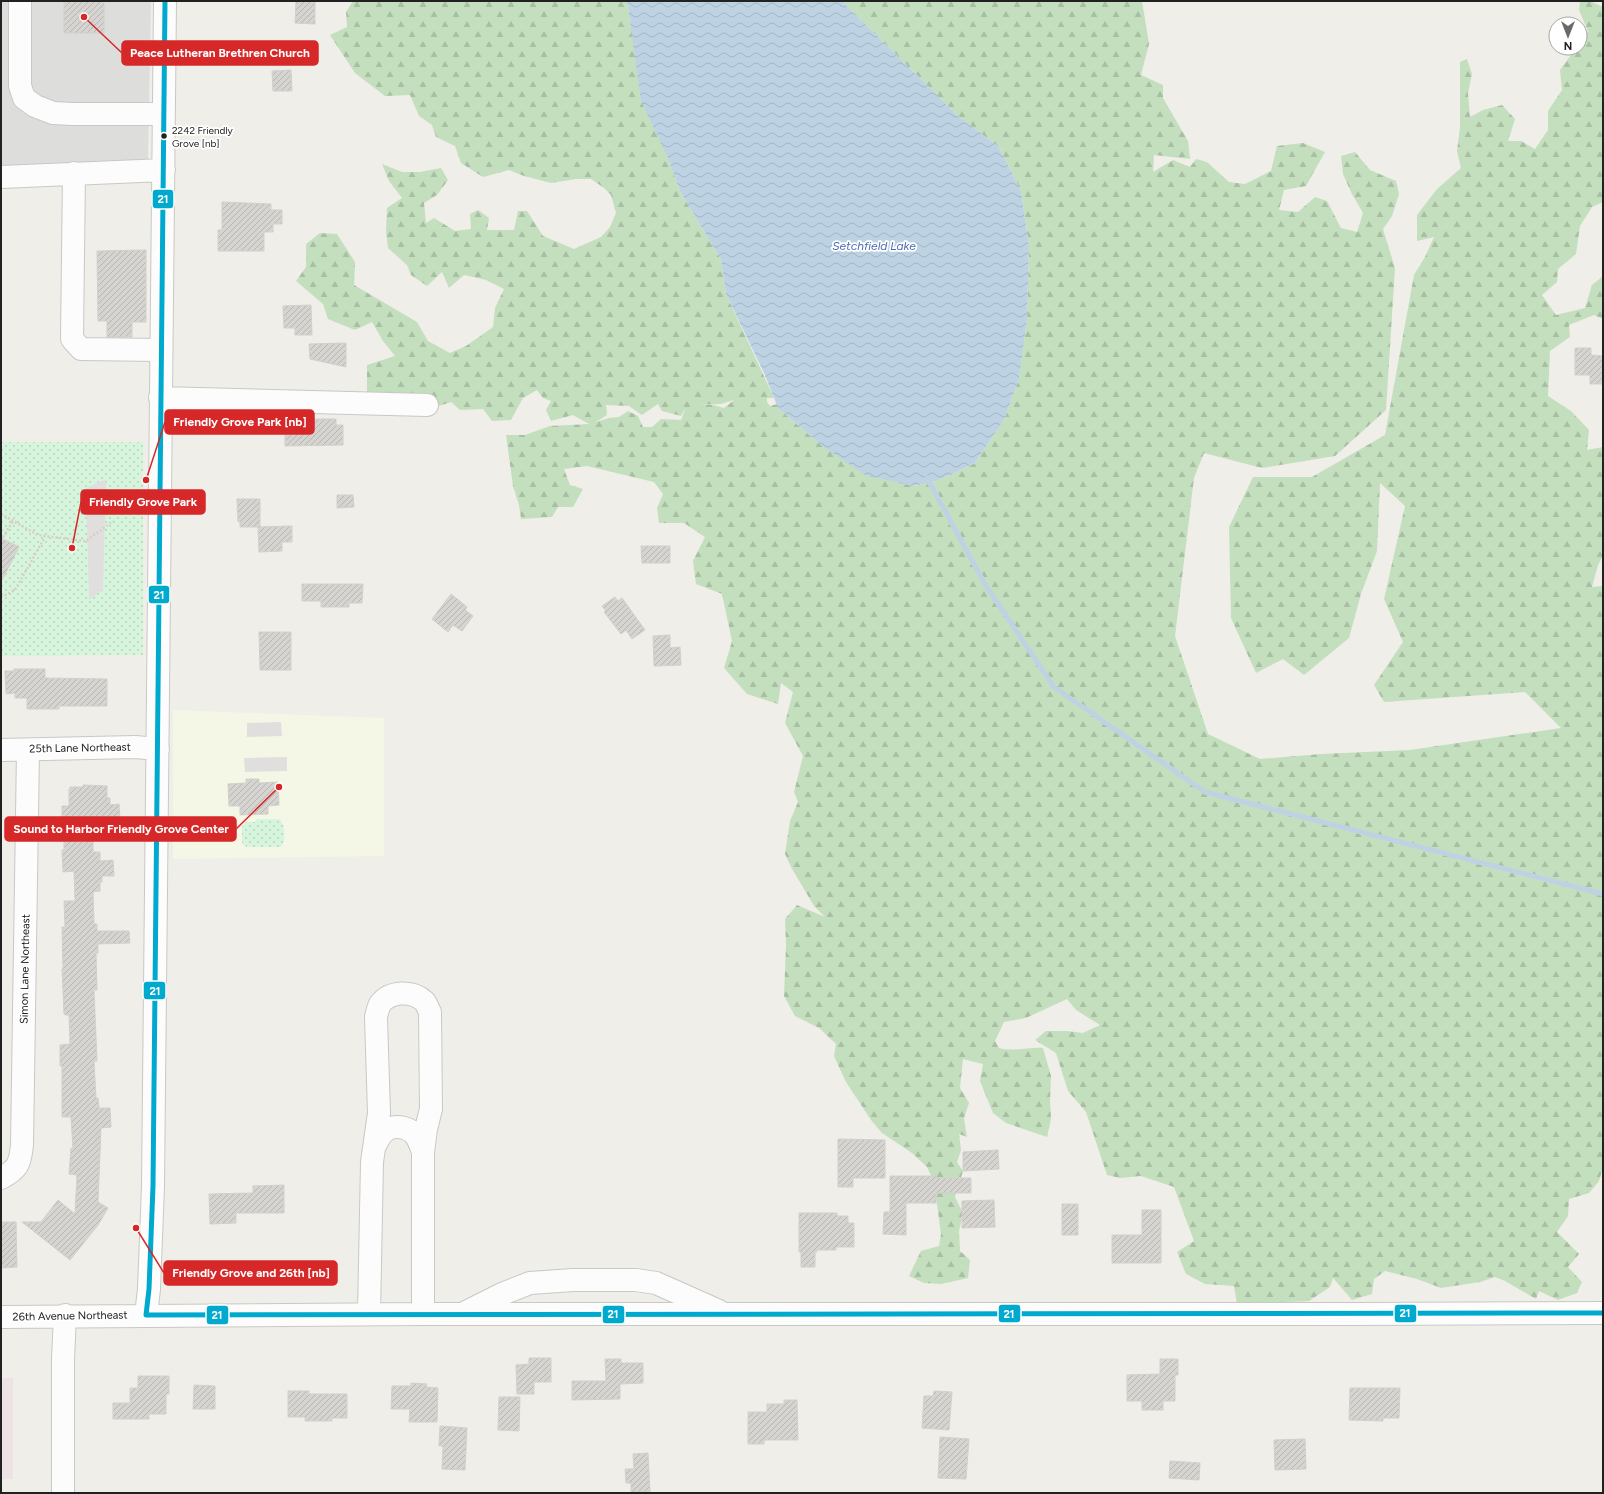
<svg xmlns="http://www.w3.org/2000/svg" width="1604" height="1494" font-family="Figtree,sans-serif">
<defs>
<pattern id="forest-firs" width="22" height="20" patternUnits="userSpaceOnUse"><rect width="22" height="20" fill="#c4dfbe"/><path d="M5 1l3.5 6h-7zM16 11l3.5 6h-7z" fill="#a8bfa3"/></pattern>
<pattern id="park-dots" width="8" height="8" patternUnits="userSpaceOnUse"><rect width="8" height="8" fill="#d7f5dd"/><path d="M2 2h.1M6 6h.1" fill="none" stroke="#b8d2bd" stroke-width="1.8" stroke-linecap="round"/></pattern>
<pattern id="water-waves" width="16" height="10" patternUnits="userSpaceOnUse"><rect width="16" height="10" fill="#bdd3e3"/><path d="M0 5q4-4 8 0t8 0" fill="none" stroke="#a2b5c2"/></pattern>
<pattern id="building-hatch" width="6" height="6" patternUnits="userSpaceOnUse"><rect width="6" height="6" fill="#d6d4d0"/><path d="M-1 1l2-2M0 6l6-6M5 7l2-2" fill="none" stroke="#b7b6b2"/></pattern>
</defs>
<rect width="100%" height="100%" fill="#efeee9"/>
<path fill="#ede2e6" d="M 1,1378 L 13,1378 L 13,1479 L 1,1479 Z"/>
<path fill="#f5f7e6" d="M 173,710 L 384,718 L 384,856 L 173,859 Z"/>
<path fill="#dddddb" d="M 1,1 L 151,1 L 148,163 L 1,166 Z"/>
<path fill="url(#forest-firs)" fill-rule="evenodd" d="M 353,1 L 627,1 L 630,23 L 667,156 L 680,191 L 721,260 L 726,294 L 774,398 L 767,398 L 767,402 L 770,406 L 777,404 L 778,408 L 821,445 L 912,486 L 930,483 L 951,475 L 975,463 L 1004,420 L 1019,379 L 1027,320 L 1029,246 L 1021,191 L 999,147 L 957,115 L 842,1 L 1142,1 L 1149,44 L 1141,75 L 1163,85 L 1163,98 L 1188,141 L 1190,159 L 1154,155 L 1153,172 L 1173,160 L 1190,167 L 1196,159 L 1207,162 L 1229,182 L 1245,184 L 1271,171 L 1277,146 L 1303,143 L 1325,152 L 1306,186 L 1284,190 L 1279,210 L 1298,212 L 1315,197 L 1327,201 L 1341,228 L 1357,232 L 1363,213 L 1352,194 L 1343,174 L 1341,156 L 1355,152 L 1370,170 L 1396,181 L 1399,194 L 1392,216 L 1383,229 L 1395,268 L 1386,410 L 1335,456 L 1262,468 L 1204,453 L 1194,478 L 1175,636 L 1208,734 L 1260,759 L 1321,754 L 1410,750 L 1561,728 L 1525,692 L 1384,702 L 1374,685 L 1403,642 L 1384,599 L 1405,506 L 1380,483 L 1377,551 L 1361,594 L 1349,638 L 1304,675 L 1283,659 L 1256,673 L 1231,618 L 1229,527 L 1253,477 L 1312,477 L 1385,435 L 1414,275 L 1425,257 L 1434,237 L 1417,241 L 1417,215 L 1437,189 L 1461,168 L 1457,151 L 1460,127 L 1460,62 L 1467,59 L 1472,74 L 1468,93 L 1470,117 L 1483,110 L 1502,105 L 1515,119 L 1508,141 L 1521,141 L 1535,149 L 1548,130 L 1548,111 L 1562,90 L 1560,70 L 1576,48 L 1580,48 L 1580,42 L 1588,31 L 1579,10 L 1580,1 L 1590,1 L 1603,7 L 1603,202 L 1592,207 L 1580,226 L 1576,254 L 1558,269 L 1557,282 L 1542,295 L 1556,315 L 1585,308 L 1592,285 L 1603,276 L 1603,319 L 1594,315 L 1569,325 L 1570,337 L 1550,351 L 1548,396 L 1571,411 L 1589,430 L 1587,450 L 1603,447 L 1603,556 L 1598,565 L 1592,587 L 1603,586 L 1603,1168 L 1599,1181 L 1589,1193 L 1569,1199 L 1568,1216 L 1557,1232 L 1579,1254 L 1568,1267 L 1582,1282 L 1577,1293 L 1558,1300 L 1539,1291 L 1536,1299 L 1505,1281 L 1495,1277 L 1480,1282 L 1441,1288 L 1417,1279 L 1385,1271 L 1374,1279 L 1372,1294 L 1352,1300 L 1333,1278 L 1330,1287 L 1309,1301 L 1237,1304 L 1234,1286 L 1205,1284 L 1186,1274 L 1177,1252 L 1194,1241 L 1174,1187 L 1141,1176 L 1120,1178 L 1107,1175 L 1086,1112 L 1068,1091 L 1056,1053 L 1035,1040 L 1046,1031 L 1067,1031 L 1083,1033 L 1100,1025 L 1076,1010 L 1067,999 L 1026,1018 L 1004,1022 L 995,1041 L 999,1048 C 1013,1052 1028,1047 1043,1048 L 1051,1076 L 1050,1101 L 1051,1119 L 1047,1137 L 1006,1123 L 993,1113 L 980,1081 L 983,1064 L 963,1059 L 960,1088 L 969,1103 L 964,1118 L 967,1137 L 959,1134 L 961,1150 L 957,1162 L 963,1171 L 955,1197 L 963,1213 L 959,1231 L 960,1251 L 970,1260 L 968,1278 L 941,1284 L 924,1283 L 909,1276 L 921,1251 L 939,1246 L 941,1234 L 934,1182 L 927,1167 L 912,1153 L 882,1133 L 871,1120 L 846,1082 L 834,1056 L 836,1044 L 819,1028 L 795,1016 L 784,996 L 786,946 L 785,919 L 797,905 L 825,917 L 814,906 L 791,867 L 785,854 L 790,821 L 798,802 L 794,792 L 803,756 L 785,723 L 793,692 L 781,683 L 778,704 L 747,694 L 724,668 L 732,641 L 722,594 L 696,584 L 693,561 L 705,537 L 684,523 L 659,523 L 657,508 L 663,494 L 654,482 L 587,466 L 564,469 L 570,485 L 583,489 L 573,507 L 558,507 L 552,517 L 521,519 L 519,505 L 513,486 L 506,435 L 525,435 L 550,426 L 589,424 L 573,415 L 551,421 L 546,410 L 551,401 L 543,398 L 537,390 L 523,398 L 511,420 L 492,421 L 483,409 L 460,410 L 451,402 L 433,408 L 396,416 L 367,394 L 367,365 L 395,356 L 383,341 L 372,322 L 355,330 L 328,319 L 323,304 L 296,281 L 306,267 L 306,244 L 320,233 L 337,234 L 355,262 L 354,285 L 417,322 L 428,341 L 450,353 L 466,346 L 493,327 L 495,308 L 504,289 L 486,280 L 464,275 L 449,288 L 442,272 L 427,286 L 411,275 L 407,265 L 388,248 L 386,231 L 387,208 L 402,198 L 389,181 L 382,164 L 402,172 L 420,172 L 441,168 L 448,180 L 437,195 L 424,203 L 426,223 L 434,218 L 455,231 L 471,229 L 470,214 L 478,210 L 489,218 L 487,230 L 514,230 L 518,211 L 527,211 L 543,236 L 574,249 L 601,237 L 610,227 L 616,213 L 611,195 L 604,188 L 591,179 L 576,179 L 551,183 L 524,176 L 509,170 L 483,177 L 461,163 L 455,146 L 436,137 L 432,125 L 419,116 L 410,95 L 385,96 L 355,73 L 330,35 L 347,27 L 346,12 ZM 734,400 L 724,408 L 713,405 L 698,405 L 721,404 ZM 658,404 L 662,411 L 681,416 L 686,407 L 681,420 L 661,419 L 652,427 L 643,427 L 638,416 L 628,411 L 619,417 L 609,418 L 596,422 L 607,415 L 606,405 L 629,406 L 642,415 Z"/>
<path fill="url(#park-dots)" d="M 1,442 L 143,442 L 143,655 L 1,656 Z
M 256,819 L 280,819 C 285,828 287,838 281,847 L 247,847 L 242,844 L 242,826 L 246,822 L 255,822 Z"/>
<path fill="#e0dfdd" d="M 106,479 L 103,590 L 89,600 L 86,488 Z
M 281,722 L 282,736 L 247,737 L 247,723 Z
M 287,757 L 287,771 L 245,772 L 244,758 Z"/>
<path fill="url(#water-waves)" d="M 627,1 L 842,1 L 957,115 L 999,147 L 1021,191 L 1029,246 L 1027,320 L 1019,379 L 1004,420 L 975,463 L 951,475 L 930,483 L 912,486 L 865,475 L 821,445 L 778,408 L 764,373 L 726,294 L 721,260 L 680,191 L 667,156 L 641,101 Z"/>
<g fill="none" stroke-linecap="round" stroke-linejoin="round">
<path stroke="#bdd3e3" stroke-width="5" d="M 927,478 L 986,586 L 1054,687 L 1205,792 L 1603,894"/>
</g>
<path fill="url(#building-hatch)" stroke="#d2d0cb" d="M 64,1 L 104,1 L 104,33 L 64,33 Z
M 296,1 L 315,1 L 315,24 L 295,23 Z
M 291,70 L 292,91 L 273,91 L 272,71 Z
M 222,202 L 271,204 L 271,210 L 282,210 L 282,224 L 273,224 L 273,232 L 264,232 L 264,251 L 218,251 L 218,230 L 222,230 Z
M 146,250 L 146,322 L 132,322 L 132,337 L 107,337 L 107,321 L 98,321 L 97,251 Z
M 311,305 L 312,335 L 295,335 L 295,328 L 284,328 L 283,306 Z
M 346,343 L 346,367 L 310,359 L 309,344 Z
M 1575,348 L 1591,348 L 1591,355 L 1603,356 L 1603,384 L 1590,384 L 1590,375 L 1575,375 Z
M 300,419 L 336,419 L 336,425 L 343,425 L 343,445 L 285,446 L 285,422 L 300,422 Z
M 337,495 L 353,495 L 354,507 L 337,508 Z
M 237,499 L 260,499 L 260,527 L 292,526 L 292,542 L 282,542 L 282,551 L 259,552 L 258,527 L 240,527 L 240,521 L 238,522 Z
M 1,538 L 19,547 L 1,582 Z
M 641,546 L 670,546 L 670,563 L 642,563 Z
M 302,584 L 363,584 L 362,603 L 349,603 L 349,607 L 321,607 L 321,601 L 302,601 Z
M 451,594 L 467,607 L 465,610 L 473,616 L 462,631 L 453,625 L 448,632 L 432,619 Z
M 615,597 L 618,601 L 622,598 L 645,630 L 632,639 L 626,630 L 621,634 L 604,612 L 606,611 L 602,606 Z
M 259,632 L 291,632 L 291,670 L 260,670 Z
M 670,635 L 670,648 L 680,647 L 681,665 L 654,666 L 653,636 Z
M 14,669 L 45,669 L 45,678 L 107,679 L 107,706 L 59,706 L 59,709 L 27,709 L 27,698 L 15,698 L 15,693 L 6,694 L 5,671 L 14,671 Z
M 246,779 L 259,779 L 259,783 L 278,782 L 279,805 L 268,806 L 268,814 L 240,815 L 240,806 L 229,806 L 228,784 L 246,783 Z
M 83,785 L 107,786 L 107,798 L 110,798 L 110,805 L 119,804 L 120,819 L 93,819 L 93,852 L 100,852 L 100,861 L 113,860 L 114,876 L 102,876 L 102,882 L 100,882 L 100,891 L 93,892 L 94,924 L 97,924 L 97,931 L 129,931 L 130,943 L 98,944 L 98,953 L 96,953 L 97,990 L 94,990 L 97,1061 L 94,1061 L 96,1098 L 98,1098 L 99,1108 L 110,1108 L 111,1127 L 101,1128 L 98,1202 L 108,1208 L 98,1225 L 70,1260 L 22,1222 L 41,1222 L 58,1200 L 75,1214 L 77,1175 L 69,1174 L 71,1148 L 73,1148 L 71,1117 L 62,1117 L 62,1066 L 60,1066 L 60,1045 L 70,1044 L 69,1015 L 65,1015 L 65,1014 L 64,1014 L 62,969 L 63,969 L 62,927 L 65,927 L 64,901 L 75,901 L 74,871 L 63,872 L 62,850 L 64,850 L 64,824 L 62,824 L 62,806 L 69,806 L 69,789 L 70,789 L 70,787 L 83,787 Z
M 838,1139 L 885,1140 L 885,1178 L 853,1178 L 853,1187 L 838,1187 Z
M 998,1150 L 999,1169 L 963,1171 L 963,1152 Z
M 890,1176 L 936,1176 L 936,1178 L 971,1178 L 971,1193 L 936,1193 L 936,1203 L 906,1203 L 906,1235 L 883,1234 L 884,1212 L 890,1212 Z
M 284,1185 L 284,1213 L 236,1213 L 236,1223 L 210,1224 L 209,1194 L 253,1193 L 253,1186 Z
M 994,1200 L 995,1227 L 962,1228 L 962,1201 Z
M 1062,1204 L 1078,1204 L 1078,1235 L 1062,1235 Z
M 1142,1210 L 1161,1210 L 1161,1263 L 1112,1263 L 1112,1235 L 1142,1235 Z
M 799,1213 L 837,1213 L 837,1216 L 848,1216 L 848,1223 L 854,1223 L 854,1247 L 836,1247 L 836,1250 L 817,1250 L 817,1252 L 815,1252 L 815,1267 L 801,1267 L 801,1252 L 799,1252 Z
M 1,1222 L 16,1222 L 17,1267 L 1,1268 Z
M 529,1358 L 551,1358 L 551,1382 L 534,1382 L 534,1394 L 517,1394 L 516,1365 L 529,1364 Z
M 605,1359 L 621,1359 L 621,1363 L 643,1363 L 643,1383 L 620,1384 L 620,1399 L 572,1400 L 572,1381 L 606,1381 Z
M 1160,1359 L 1178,1359 L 1178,1375 L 1175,1375 L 1175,1401 L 1163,1401 L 1163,1410 L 1142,1410 L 1142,1401 L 1127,1401 L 1127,1375 L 1160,1374 Z
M 138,1376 L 169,1376 L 169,1394 L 166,1394 L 166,1414 L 149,1414 L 149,1419 L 113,1419 L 113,1403 L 130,1403 L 130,1388 L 138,1388 Z
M 411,1383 L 427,1384 L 426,1387 L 438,1388 L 437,1422 L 409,1422 L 410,1409 L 391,1409 L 392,1386 L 411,1386 Z
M 194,1385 L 215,1386 L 215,1409 L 193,1409 Z
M 1350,1388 L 1400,1388 L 1399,1418 L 1383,1418 L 1383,1421 L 1349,1420 Z
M 288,1391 L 309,1391 L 309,1394 L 347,1394 L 347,1418 L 332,1418 L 332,1421 L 305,1421 L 305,1417 L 288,1417 Z
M 934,1391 L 952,1392 L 949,1430 L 922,1428 L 924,1396 L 933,1396 Z
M 499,1397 L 520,1397 L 519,1431 L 498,1430 Z
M 784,1400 L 797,1400 L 798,1440 L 764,1440 L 764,1444 L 748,1444 L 748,1412 L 767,1412 L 767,1404 L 784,1404 Z
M 440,1426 L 467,1428 L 465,1470 L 442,1469 L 443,1446 L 439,1446 Z
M 940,1437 L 969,1439 L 966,1479 L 938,1478 Z
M 1305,1439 L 1306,1469 L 1275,1470 L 1274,1440 Z
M 648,1453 L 650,1492 L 631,1492 L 631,1483 L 626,1483 L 625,1469 L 634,1469 L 633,1454 Z
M 1170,1461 L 1200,1463 L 1199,1480 L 1169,1478 Z"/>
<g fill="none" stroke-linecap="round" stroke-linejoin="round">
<g stroke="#c8c8c5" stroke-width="24">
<path id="minor" d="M 20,1 L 20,86 L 24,98 L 35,106 L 53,113 L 72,114 L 163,114
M 74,173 L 72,339 L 81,349 L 161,350
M 1,177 L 164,170
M 160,398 L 427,405
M 1,750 L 135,747 L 158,749
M 375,1146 C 381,1132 389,1124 404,1128 C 408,1129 412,1131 415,1135 C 419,1140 421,1147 423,1152
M 1,1178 C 18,1169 20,1164 22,1145 L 28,750
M 466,1312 L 502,1294 L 530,1283 L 573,1280 L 636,1280 L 656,1283 L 719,1311
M 369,1314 L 372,1162 L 379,1113 L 376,1017 C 377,1013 378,1008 380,1004 C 390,991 412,990 424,1001 C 427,1004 428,1009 430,1012 L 431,1109 L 426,1129 L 423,1152 L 423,1314
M 146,1315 L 149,1289 L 153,1186 L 165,1
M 1,1317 L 423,1314 L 1359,1314 L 1603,1313
M 63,1493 L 63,1359 L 65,1315"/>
</g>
<path stroke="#d8cdc8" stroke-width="2.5" stroke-dasharray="2 2" stroke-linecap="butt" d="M 1,514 L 38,535 L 86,541 L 113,521
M 3,537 L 13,521
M 1,597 L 15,590 L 45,537"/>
<use href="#minor" stroke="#fdfcfc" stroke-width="22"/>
<g stroke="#fff" stroke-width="8">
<path id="bus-1" d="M 165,1 L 153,1186 L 149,1289 L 146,1315 L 1603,1313"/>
</g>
<use href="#bus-1" stroke="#00a9ce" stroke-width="5"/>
</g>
<circle fill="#212121" stroke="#fff" stroke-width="1.5" cx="164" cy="136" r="3.5"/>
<g text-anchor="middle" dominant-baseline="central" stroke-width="3.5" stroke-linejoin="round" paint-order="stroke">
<g font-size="10" fill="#212121" stroke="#fff" text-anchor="start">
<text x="172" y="130">2242 Friendly<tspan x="172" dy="13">Grove [nb]</tspan></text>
</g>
<g font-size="11" fill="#212121" stroke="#fff">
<text transform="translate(80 748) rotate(-1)">25th Lane Northeast</text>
<text transform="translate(25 969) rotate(-89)">Simon Lane Northeast</text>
<text transform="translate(70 1316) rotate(-1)">26th Avenue Northeast</text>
</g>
<g font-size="12" font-style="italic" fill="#496ab5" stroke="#fff">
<text x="874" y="246">Setchfield Lake</text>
</g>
</g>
<path fill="none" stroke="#d62828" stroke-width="1.5" d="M84 17L122 53M146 480L165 422M72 548L81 502M279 787L236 829M136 1228L164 1273"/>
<g fill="#d62828" stroke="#fff" stroke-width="1.5">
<circle cx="84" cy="17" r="4"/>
<circle cx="146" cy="480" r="4"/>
<circle cx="72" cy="548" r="4"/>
<circle cx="279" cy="787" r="4"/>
<circle cx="136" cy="1228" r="4"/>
</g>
<g fill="#d62828" stroke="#d62828" stroke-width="1.5">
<rect x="122" y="41" width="196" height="24" rx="4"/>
<rect x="165" y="410" width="149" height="24" rx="4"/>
<rect x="81" y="490" width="124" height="24" rx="4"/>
<rect x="5" y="817" width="231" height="24" rx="4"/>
<rect x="164" y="1261" width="173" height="24" rx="4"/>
</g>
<g font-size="12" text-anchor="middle" font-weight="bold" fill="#fff">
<text x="220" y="57">Peace Lutheran Brethren Church</text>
<text x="240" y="426">Friendly Grove Park [nb]</text>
<text x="143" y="506">Friendly Grove Park</text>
<text x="121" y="833">Sound to Harbor Friendly Grove Center</text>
<text x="251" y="1277">Friendly Grove and 26th [nb]</text>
</g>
<g stroke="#fff" stroke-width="1.5">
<rect x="152" y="189" width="22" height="20" rx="4" fill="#00a9ce"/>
<rect x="148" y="585" width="22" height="19" rx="4" fill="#00a9ce"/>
<rect x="143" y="981" width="23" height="19" rx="4" fill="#00a9ce"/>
<rect x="1394" y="1304" width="23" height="19" rx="4" fill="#00a9ce"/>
<rect x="998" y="1304" width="23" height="19" rx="4" fill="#00a9ce"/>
<rect x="602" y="1305" width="23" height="19" rx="4" fill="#00a9ce"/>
<rect x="206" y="1305" width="23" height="20" rx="4" fill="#00a9ce"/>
</g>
<g font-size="11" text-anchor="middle" font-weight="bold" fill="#fff">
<text x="163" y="203">21</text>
<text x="159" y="599">21</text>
<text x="155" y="995">21</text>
<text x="1405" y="1317">21</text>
<text x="1009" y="1318">21</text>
<text x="613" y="1318">21</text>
<text x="217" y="1319">21</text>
</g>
<rect width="1604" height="1494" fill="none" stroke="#212121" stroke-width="4"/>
<g transform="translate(1568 36) rotate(180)"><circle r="19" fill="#ffffff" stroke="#a6a6a6"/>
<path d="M0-3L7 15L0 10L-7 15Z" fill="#696967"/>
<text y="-6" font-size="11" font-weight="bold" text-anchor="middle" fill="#212121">N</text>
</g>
</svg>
